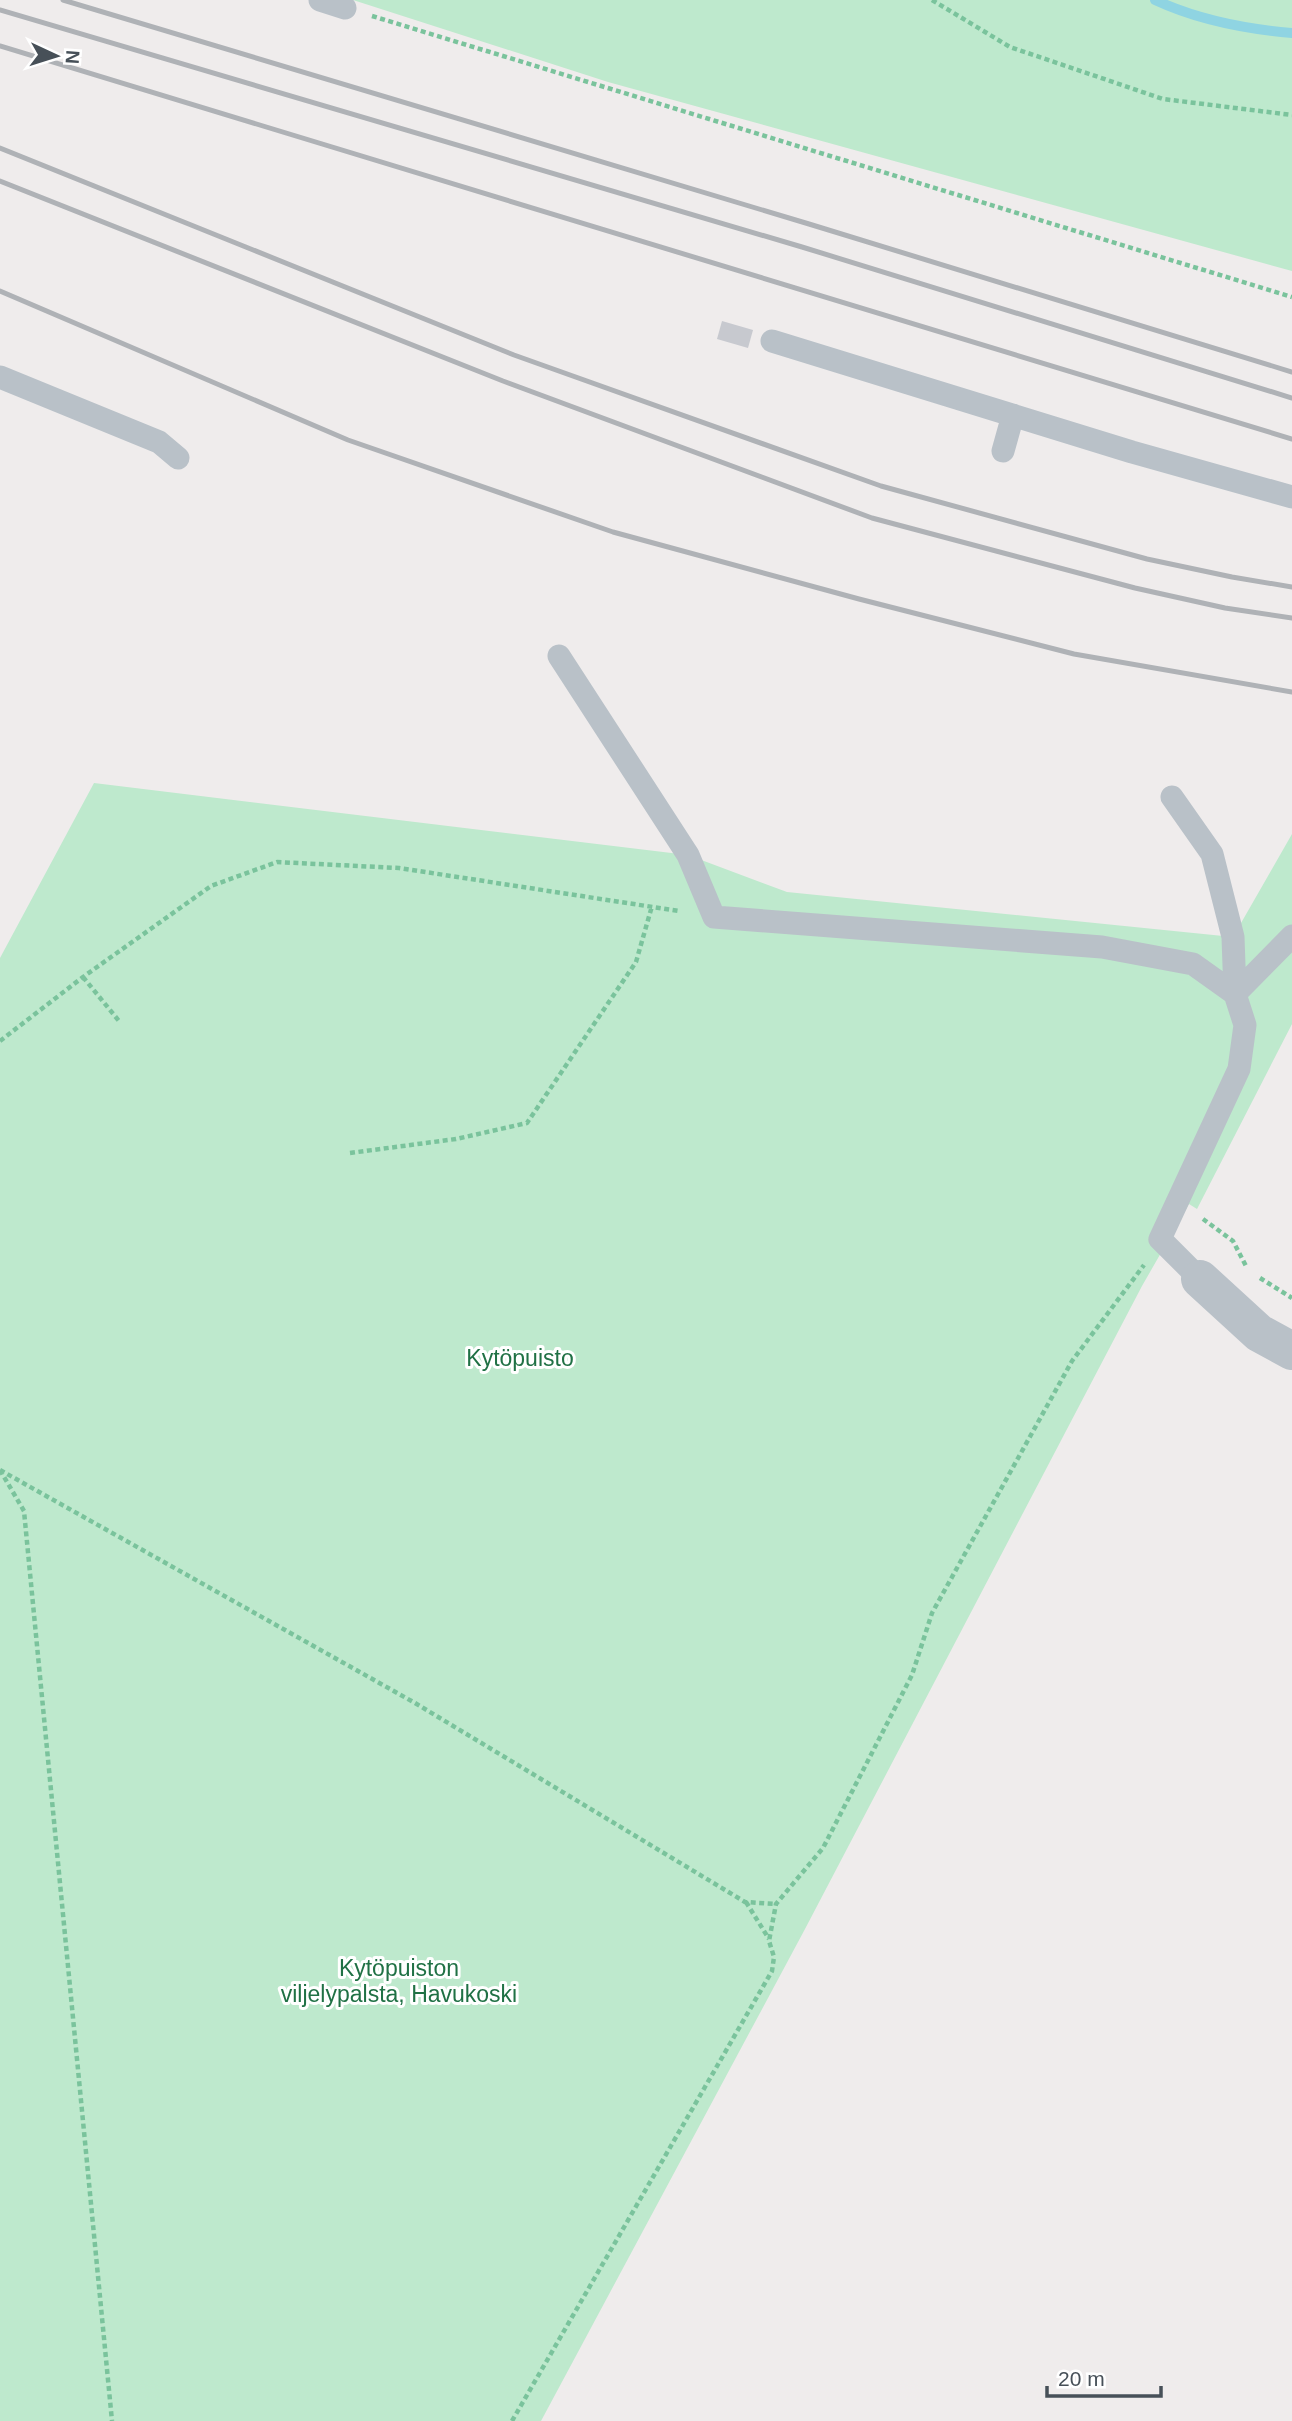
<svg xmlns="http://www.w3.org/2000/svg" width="1292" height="2421" font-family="Arial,sans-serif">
<rect width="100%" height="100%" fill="#efecec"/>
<path fill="#bee9cd" d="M 353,0 L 1292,0 L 1292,271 L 608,82 Z
M 94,783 L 688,855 L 787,892 L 1233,937 L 1292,834 L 1292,1024 L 1197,1209 L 1189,1204 L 1142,1286 L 805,1929 L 541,2421 L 0,2421 L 0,958 Z"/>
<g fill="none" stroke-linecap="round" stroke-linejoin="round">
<path stroke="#8fd4e2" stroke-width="10" d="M 1155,0 C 1198,20 1245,29 1292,33"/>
</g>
<path fill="#c7c9cf" d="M 722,321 L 753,330 L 748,348 L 717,339 Z"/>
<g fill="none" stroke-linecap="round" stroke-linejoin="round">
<path stroke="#7ac39c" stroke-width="4.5" stroke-dasharray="5 3.5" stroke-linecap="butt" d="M 932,0 L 1010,47 L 1163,99 L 1292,115
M 372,16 L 1292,297
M 83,977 L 119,1021
M 0,1041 L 83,977 L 211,886 L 277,862 L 399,868 L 679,911
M 350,1153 L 456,1139 L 527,1123 L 636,962 L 652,906
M 1203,1219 L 1233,1241 L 1246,1266
M 1260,1278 L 1292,1298
M 0,1470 L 24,1511 L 112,2421
M 0,1470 L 415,1703 L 745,1902 L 776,1904
M 746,1902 L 769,1939
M 512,2421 L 772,1971 L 774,1957 L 769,1941 L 776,1904 L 823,1848 L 912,1675 L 932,1613 L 1072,1361 L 1144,1265"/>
<path stroke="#b9c1c8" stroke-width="23" d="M 320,0 L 345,8
M 772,341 L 1132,452 L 1292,497
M 0,377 L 159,442 L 178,458
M 1003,451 L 1013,415
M 559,656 L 688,855 L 714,917 L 1102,947 L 1193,964 L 1235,994 L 1245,1025 L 1239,1069 L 1160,1239 L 1200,1279
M 1172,797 L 1212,854 L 1233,937 L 1235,994
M 1235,994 L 1292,936"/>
<path stroke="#b9c1c8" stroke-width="38" d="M 1200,1279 L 1259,1333 L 1292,1351"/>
<path stroke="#afb2b6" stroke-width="5" d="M 63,0 L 809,224 L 1292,372
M 0,10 L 802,247 L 1292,398
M 0,46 L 1292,439
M 0,148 L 514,355 L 881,486 L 1147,559 L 1232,577 L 1292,587
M 0,181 L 503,381 L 872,518 L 1135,588 L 1225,608 L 1292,618
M 0,291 L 348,440 L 613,532 L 859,599 L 1074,654 L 1292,692"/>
</g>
<g text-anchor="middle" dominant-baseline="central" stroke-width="6" stroke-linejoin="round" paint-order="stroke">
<g font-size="23" fill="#207145" stroke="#fff">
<text x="520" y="1358">Kytöpuisto</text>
<text x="399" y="1968">Kytöpuiston<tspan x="399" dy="26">viljelypalsta, Havukoski</tspan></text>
</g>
</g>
<g transform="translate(56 56) rotate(94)" stroke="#ffffff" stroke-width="5" paint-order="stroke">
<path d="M0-5L12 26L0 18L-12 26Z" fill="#475058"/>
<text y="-10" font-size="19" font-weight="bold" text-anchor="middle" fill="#475058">N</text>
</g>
<path d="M1047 2386v10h114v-10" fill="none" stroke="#475058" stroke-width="3.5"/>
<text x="1058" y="2386" font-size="21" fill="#475058" stroke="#ffffff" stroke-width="5" paint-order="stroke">20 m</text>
</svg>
